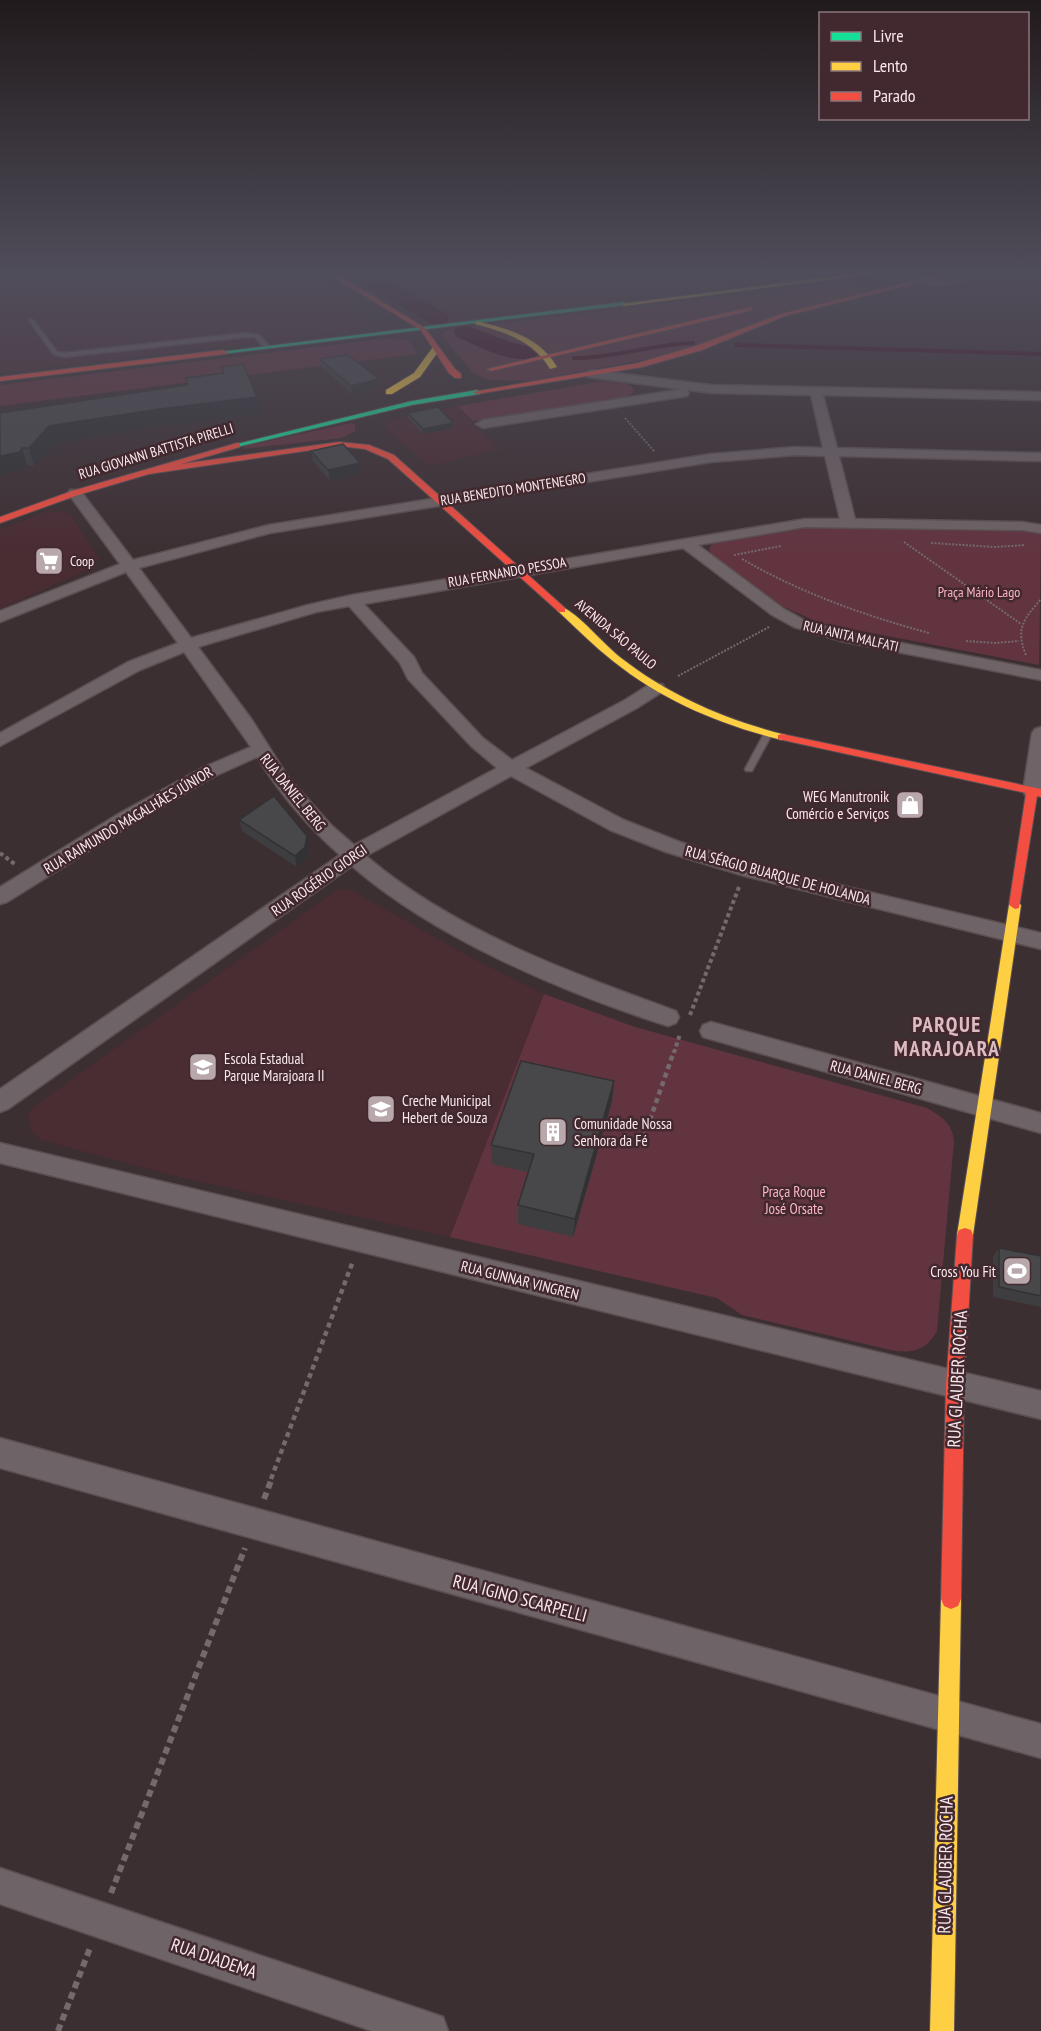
<svg xmlns="http://www.w3.org/2000/svg" width="1041" height="2031" font-family="'PT Sans Narrow',sans-serif">
<rect width="100%" height="100%" fill="#3c2f32"/>
<path fill="#4a2c33" d="M 0,272 L 314,272 L 330,282 L 369,320 L 364,326 L 346,332 L 0,373 Z
M 362,272 L 833,272 L 447,321 Z
M 458,406 L 500,450 L 428,466 L 385,427 L 391,420 Z
M 47,511 L 63,512 L 72,516 L 99,559 L 85,571 L 0,609 L 0,530 Z
M 337,890 L 351,890 L 477,961 L 544,994 L 450,1237 L 179,1177 L 41,1140 L 31,1132 L 28,1116 L 33,1107 Z"/>
<path fill="#623440" d="M 845,282 L 873,288 L 664,356 L 529,381 L 489,380 L 474,374 L 441,335 L 446,330 Z
M 390,338 L 410,341 L 417,354 L 0,406 L 0,385 Z
M 604,381 L 626,383 L 633,388 L 633,393 L 623,398 L 473,421 L 458,406 Z
M 352,423 L 355,425 L 355,431 L 341,438 L 242,449 L 245,446 Z
M 809,528 L 1023,531 L 1041,534 L 1039,665 L 820,623 L 784,607 L 712,555 L 709,549 L 711,545 L 718,542 Z
M 544,994 L 635,1027 L 927,1108 C 942,1117 952,1123 954,1141 L 937,1331 C 927,1349 915,1353 895,1351 L 742,1315 L 717,1298 L 450,1237 Z"/>
<g fill="none" stroke-linecap="round" stroke-linejoin="round">
<path stroke="#410b1f" stroke-width="4" d="M 736,345 L 1041,354
M 574,358 C 615,358 653,344 693,343"/>
<path fill="#410b1f" fill-rule="evenodd" d="M 346,272 L 373,272 L 446,313 L 449,318 L 446,323 L 438,325 L 430,323 L 349,277 Z
M 465,325 L 510,342 L 535,348 L 539,353 L 535,358 C 510,364 480,347 457,337 L 453,332 L 457,327 Z"/>
<g stroke="#5a4e51" stroke-width="3">
<path id="lane" d="M 974,272 L 979,272 C 964,285 935,289 916,282 L 919,280 L 957,280 Z
M 29,320 L 33,320 L 57,352 L 64,353 L 246,333 L 259,335 L 270,347 L 265,348 L 255,337 L 246,337 L 64,357 L 53,354 Z
M 768,731 L 772,734 L 753,769 L 752,771 L 746,771 L 745,769 L 764,734 Z"/>
</g>
<g stroke="#5a4e51" stroke-width="3">
<path id="street" d="M 592,370 L 711,385 L 1041,392 L 1041,400 L 823,395 L 837,448 L 1041,453 L 1041,461 L 839,456 L 855,519 L 1022,522 L 1041,525 L 1041,533 L 1022,530 L 805,527 L 698,545 L 784,609 L 806,621 L 844,632 L 1041,670 L 1041,680 L 841,641 L 794,627 L 772,615 L 683,548 L 364,604 L 414,657 L 422,673 L 483,738 L 512,760 L 625,700 L 650,684 L 662,684 L 665,688 L 662,692 L 637,708 L 526,768 L 624,820 L 680,842 L 747,863 L 1041,933 L 1041,949 L 745,876 L 666,852 L 610,830 L 511,776 L 366,856 C 454,931 569,972 676,1011 L 679,1017 L 676,1023 L 668,1026 C 564,993 435,938 352,866 L 8,1109 L 0,1112 L 0,1089 L 340,855 C 307,826 280,794 257,757 L 215,776 L 134,823 L 7,902 L 0,904 L 0,887 L 120,813 L 202,768 L 251,747 L 184,652 L 140,670 L 0,746 L 0,733 L 128,662 L 178,643 L 126,572 L 0,622 L 0,611 L 120,564 L 68,493 L 70,490 L 80,490 L 133,560 L 269,525 L 711,454 L 796,447 L 823,448 L 811,395 L 711,393 L 588,377 L 588,371 ZM 796,455 L 825,456 L 840,519 L 805,519 L 352,595 L 308,605 L 191,638 L 139,568 L 270,533 L 711,462 ZM 349,606 L 400,663 L 408,679 L 471,746 L 497,768 L 354,845 L 331,825 L 288,777 L 252,720 L 198,647 L 316,612 Z
M 683,389 L 687,390 L 689,393 L 687,396 L 483,428 L 476,424 L 483,420 Z
M 1041,727 L 1041,792 L 1039,795 L 1025,795 L 1023,791 L 1032,733 L 1035,729 Z
M 711,1022 L 1041,1113 L 1041,1133 L 703,1037 L 700,1031 L 703,1025 Z
M 0,1143 L 1041,1391 L 1041,1419 L 0,1163 Z
M 0,1438 L 1041,1724 L 1041,1758 L 0,1468 Z
M 0,1868 L 429,2012 L 443,2017 L 448,2031 L 372,2031 L 0,1904 Z"/>
</g>
<g stroke="#5a4e51" stroke-width="2">
<path id="fast" d="M 624,302 L 626,305 L 223,354 L 219,352 Z
M 477,390 L 481,392 L 480,394 L 412,405 L 237,447 L 233,445 L 412,401 Z"/>
</g>
<g stroke="#5a4e51" stroke-width="2">
<path id="slow" d="M 869,272 L 889,272 L 624,306 L 621,304 Z
M 477,321 C 508,329 540,337 557,367 L 550,369 C 534,341 505,332 475,324 Z
M 433,347 L 440,349 L 420,377 L 392,394 L 386,394 L 386,390 L 414,373 Z
M 562,607 C 578,613 605,646 621,658 C 670,696 726,720 786,735 L 787,737 L 782,740 C 721,725 663,701 613,661 C 594,646 577,629 559,612 L 557,610 Z
M 1015,901 L 1021,905 L 973,1235 L 971,1240 L 965,1242 L 959,1240 L 957,1235 L 1009,905 Z
M 951,1589 L 958,1592 L 961,1599 L 954,2031 L 930,2031 L 941,1599 L 944,1592 Z"/>
</g>
<g stroke="#5a4e51" stroke-width="2">
<path id="jam" d="M 325,272 L 333,272 L 425,328 L 455,369 L 461,374 L 461,378 L 455,378 L 449,373 L 421,330 Z
M 949,272 L 960,272 L 785,316 L 702,350 L 642,367 L 477,394 L 473,392 L 638,363 L 696,346 L 781,314 Z
M 751,307 L 753,310 L 491,371 L 487,369 Z
M 223,350 L 227,352 L 226,354 L 0,381 L 0,377 Z
M 339,442 L 369,445 L 394,455 L 565,608 L 565,612 L 559,612 L 388,459 L 365,449 L 339,446 L 149,474 L 78,495 L 0,523 L 0,517 L 72,491 L 237,443 L 240,443 L 240,447 L 181,464 Z
M 782,734 L 1041,789 L 1041,797 L 1037,796 L 1019,908 L 1015,909 L 1009,905 L 1026,793 L 778,739 L 778,735 Z
M 965,1228 L 971,1230 L 973,1235 L 964,1385 L 961,1599 L 958,1606 L 951,1609 L 944,1606 L 941,1599 L 946,1385 L 957,1235 L 959,1230 Z"/>
</g>
<path stroke="#746a6d" stroke-width="2" stroke-dasharray="2 1.5" stroke-linecap="butt" d="M 625,418 L 654,451
M 904,542 L 1021,624
M 931,543 L 995,547 L 1025,545
M 734,555 L 781,546
M 742,559 C 801,593 863,615 929,633
M 966,641 L 995,643 L 1019,641
M 1026,655 C 1015,628 1024,619 1041,599
M 678,676 L 769,627"/>
<path stroke="#746a6d" stroke-width="4" stroke-dasharray="4 3" stroke-linecap="butt" d="M 0,853 L 16,865
M 690,1015 L 739,887
M 674,1053 L 680,1034"/>
<path stroke="#746a6d" stroke-width="4.5" stroke-dasharray="5 4" stroke-linecap="butt" d="M 644,1137 L 674,1051
M 271,1479 L 353,1261"/>
<path stroke="#746a6d" stroke-width="6" stroke-dasharray="7 4.5" stroke-linecap="butt" d="M 264,1499 L 272,1478
M 111,1893 L 245,1548
M 58,2031 L 90,1948"/>
<use href="#lane" fill="#6e6366" fill-rule="evenodd"/>
<use href="#street" fill="#6e6366" fill-rule="evenodd"/>
<use href="#fast" fill="#16e098" fill-rule="evenodd"/>
<use href="#slow" fill="#ffcf43" fill-rule="evenodd"/>
<use href="#jam" fill="#f24e42" fill-rule="evenodd"/>
</g>
<path fill="#3e3e40" d="M 320,359 L 380,386 L 352,394 L 321,366 Z
M 222,367 L 257,397 L 259,414 L 163,426 L 54,444 L 34,466 L 27,465 L 25,469 L 0,413 L 188,386 L 186,378 L 223,374 Z
M 408,413 L 453,423 L 453,428 L 423,434 L 408,418 Z
M 311,451 L 360,463 L 361,473 L 330,481 L 313,461 Z
M 239,820 L 309,847 L 307,858 L 297,867 L 242,831 Z
M 614,1081 L 612,1101 L 573,1237 L 518,1224 L 518,1205 L 528,1172 L 492,1164 L 491,1145 Z
M 999,1248 L 1041,1256 L 1041,1307 L 993,1297 L 993,1257 Z"/>
<path fill="#323234" d="M 379,379 L 380,386 L 352,394 L 351,386 Z
M 257,397 L 259,414 L 163,426 L 54,444 L 34,466 L 29,448 L 49,426 L 159,409 Z
M 453,423 L 453,428 L 423,434 L 423,429 Z
M 22,448 L 27,465 L 25,469 L 0,475 L 0,456 Z
M 360,463 L 361,473 L 330,481 L 328,470 Z
M 307,836 L 309,847 L 307,858 L 297,867 L 295,856 Z
M 614,1081 L 612,1101 L 573,1237 L 575,1219 Z"/>
<path fill="#48484a" stroke="#323234" stroke-width="1.5" d="M 348,355 L 379,379 L 351,386 L 320,359 Z
M 243,364 L 257,397 L 159,409 L 49,426 L 29,448 L 22,448 L 20,452 L 0,456 L 0,413 L 188,385 L 186,378 L 224,373 L 222,367 Z
M 438,407 L 453,423 L 423,429 L 408,413 Z
M 343,444 L 360,463 L 328,470 L 311,451 Z
M 274,796 L 307,836 L 305,847 L 295,856 L 239,820 Z
M 521,1061 L 614,1081 L 575,1219 L 518,1205 L 534,1154 L 491,1145 Z
M 999,1248 L 1041,1256 L 1041,1296 L 999,1287 Z"/>
<linearGradient id="sky" x2="0" y2="1"><stop stop-color="#211a1c"/><stop offset="0.49" stop-color="#504d5a"/><stop offset="1" stop-color="#504d5a" stop-opacity="0"/></linearGradient>
<rect width="1041" height="556" fill="url(#sky)"/>
<defs>
<g id="supermarket-square" transform="scale(1.5)"><rect x="-9" y="-9" width="18" height="18" rx="4" fill="#b8a7ab" stroke="#42292f"/><path d="M-6-5.5h2.5l.6 2H6L4.5 2H-2.5L-4.4-4H-6ZM-1.5 3.2a1.3 1.3 0 1 0 .1 0ZM3 3.2a1.3 1.3 0 1 0 .1 0Z" fill="#fff"/></g>
<g id="shop-square" transform="scale(1.5)"><rect x="-9" y="-9" width="18" height="18" rx="4" fill="#b8a7ab" stroke="#42292f"/><path d="M-5-2.5h2.3a2.7 3.5 0 0 1 5.4 0H5L5.5 6h-11ZM-1.5-2.5h3a1.5 2.3 0 0 0-3 0Z" fill="#fff"/></g>
<g id="school-square" transform="scale(1.5)"><rect x="-9" y="-9" width="18" height="18" rx="4" fill="#b8a7ab" stroke="#42292f"/><path d="M0-5L7-2L0 1L-7-2ZM-4 1L0 2.5L4 1V4Q0 6-4 4Z" fill="#fff"/></g>
<g id="building-square" transform="scale(1.5)"><rect x="-9" y="-9" width="18" height="18" rx="4" fill="#b8a7ab" stroke="#42292f"/><path d="M-4-6H4V6H1V3H-1V6H-4ZM-2.5-4.3h1.7v1.8h-1.7ZM.8-4.3h1.7v1.8H.8ZM-2.5-1h1.7V.8h-1.7ZM.8-1h1.7V.8H.8Z" fill="#fff"/></g>
<g id="stadium-square" transform="scale(1.5)"><rect x="-9" y="-9" width="18" height="18" rx="4" fill="#b8a7ab" stroke="#42292f"/><path d="M0-5a6.5 5 0 1 0 0 10a6.5 5 0 1 0 0-10ZM-3.5-1.8h7v3.6h-7Z" fill="#fff"/></g>
</defs>
<g fill-rule="evenodd">
<use href="#supermarket-square" x="49" y="561"/>
<use href="#shop-square" x="910" y="805"/>
<use href="#school-square" x="203" y="1067"/>
<use href="#school-square" x="381" y="1109"/>
<use href="#building-square" x="553" y="1132"/>
<use href="#stadium-square" x="1017" y="1271"/>
</g>
<g text-anchor="middle" dominant-baseline="central" stroke-width="5" stroke-linejoin="round" paint-order="stroke">
<g font-size="14" fill="#fae8ec" stroke="#42292f">
<text transform="translate(156 451) rotate(-17)">RUA GIOVANNI BATTISTA PIRELLI</text>
<text transform="translate(513 489) rotate(-9)">RUA BENEDITO MONTENEGRO</text>
<text transform="translate(507 572) rotate(-10)">RUA FERNANDO PESSOA</text>
<text transform="translate(616 634) rotate(40)">AVENIDA SÃO PAULO</text>
<text transform="translate(851 636) rotate(13)">RUA ANITA MALFATI</text>
</g>
<g font-size="14" fill="#fae8ec" stroke="#42292f" text-anchor="start">
<text x="70" y="561">Coop</text>
</g>
<g font-size="14" fill="#fcb5c4" stroke="#42292f">
<text x="979" y="592">Praça Mário Lago</text>
</g>
<g font-size="15" fill="#fae8ec" stroke="#42292f">
<text transform="translate(293 792) rotate(51)">RUA DANIEL BERG</text>
<text transform="translate(128 820) rotate(-31)">RUA RAIMUNDO MAGALHÃES JÚNIOR</text>
<text transform="translate(778 875) rotate(15)">RUA SÉRGIO BUARQUE DE HOLANDA</text>
<text transform="translate(319 880) rotate(-35)">RUA ROGÉRIO GIORGI</text>
<text transform="translate(876 1077) rotate(15)">RUA DANIEL BERG</text>
<text transform="translate(520 1280) rotate(14)">RUA GUNNAR VINGREN</text>
</g>
<g font-size="15" fill="#fae8ec" stroke="#42292f" text-anchor="start">
<text x="889" y="796" text-anchor="end">WEG Manutronik<tspan x="889" dy="17">Comércio e Serviços</tspan></text>
<text x="224" y="1058">Escola Estadual<tspan x="224" dy="17">Parque Marajoara II</tspan></text>
<text x="402" y="1100">Creche Municipal<tspan x="402" dy="17">Hebert de Souza</tspan></text>
<text x="574" y="1123">Comunidade Nossa<tspan x="574" dy="17">Senhora da Fé</tspan></text>
<text x="996" y="1271" text-anchor="end">Cross You Fit</text>
</g>
<g font-size="15" fill="#fcb5c4" stroke="#42292f">
<text x="794" y="1191">Praça Roque<tspan x="794" dy="17">José Orsate</tspan></text>
</g>
<g font-size="18" fill="#fae8ec" stroke="#42292f">
<text transform="translate(957 1379) rotate(-87)">RUA GLAUBER ROCHA</text>
<text transform="translate(520 1598) rotate(15)">RUA IGINO SCARPELLI</text>
<text transform="translate(945 1865) rotate(-89)">RUA GLAUBER ROCHA</text>
<text transform="translate(214 1958) rotate(19)">RUA DIADEMA</text>
</g>
<g font-size="21" font-weight="bold" letter-spacing="1.5" fill="#dcbbc1" stroke="#42292f">
<text x="947" y="1024">PARQUE<tspan x="947" dy="24">MARAJOARA</tspan></text>
</g>
</g>
<rect x="819" y="12" width="210" height="108" fill="#42292f" stroke="#8c757b" stroke-width="1.5"/>
<rect x="831" y="32" width="30" height="9" fill="#16e098" stroke="#8c757b" stroke-width="1.5"/>
<text x="873" y="42" font-size="18" fill="#fae8ec">Livre</text>
<rect x="831" y="62" width="30" height="9" fill="#ffcf43" stroke="#8c757b" stroke-width="1.5"/>
<text x="873" y="72" font-size="18" fill="#fae8ec">Lento</text>
<rect x="831" y="92" width="30" height="9" fill="#f24e42" stroke="#8c757b" stroke-width="1.5"/>
<text x="873" y="102" font-size="18" fill="#fae8ec">Parado</text>
</svg>
